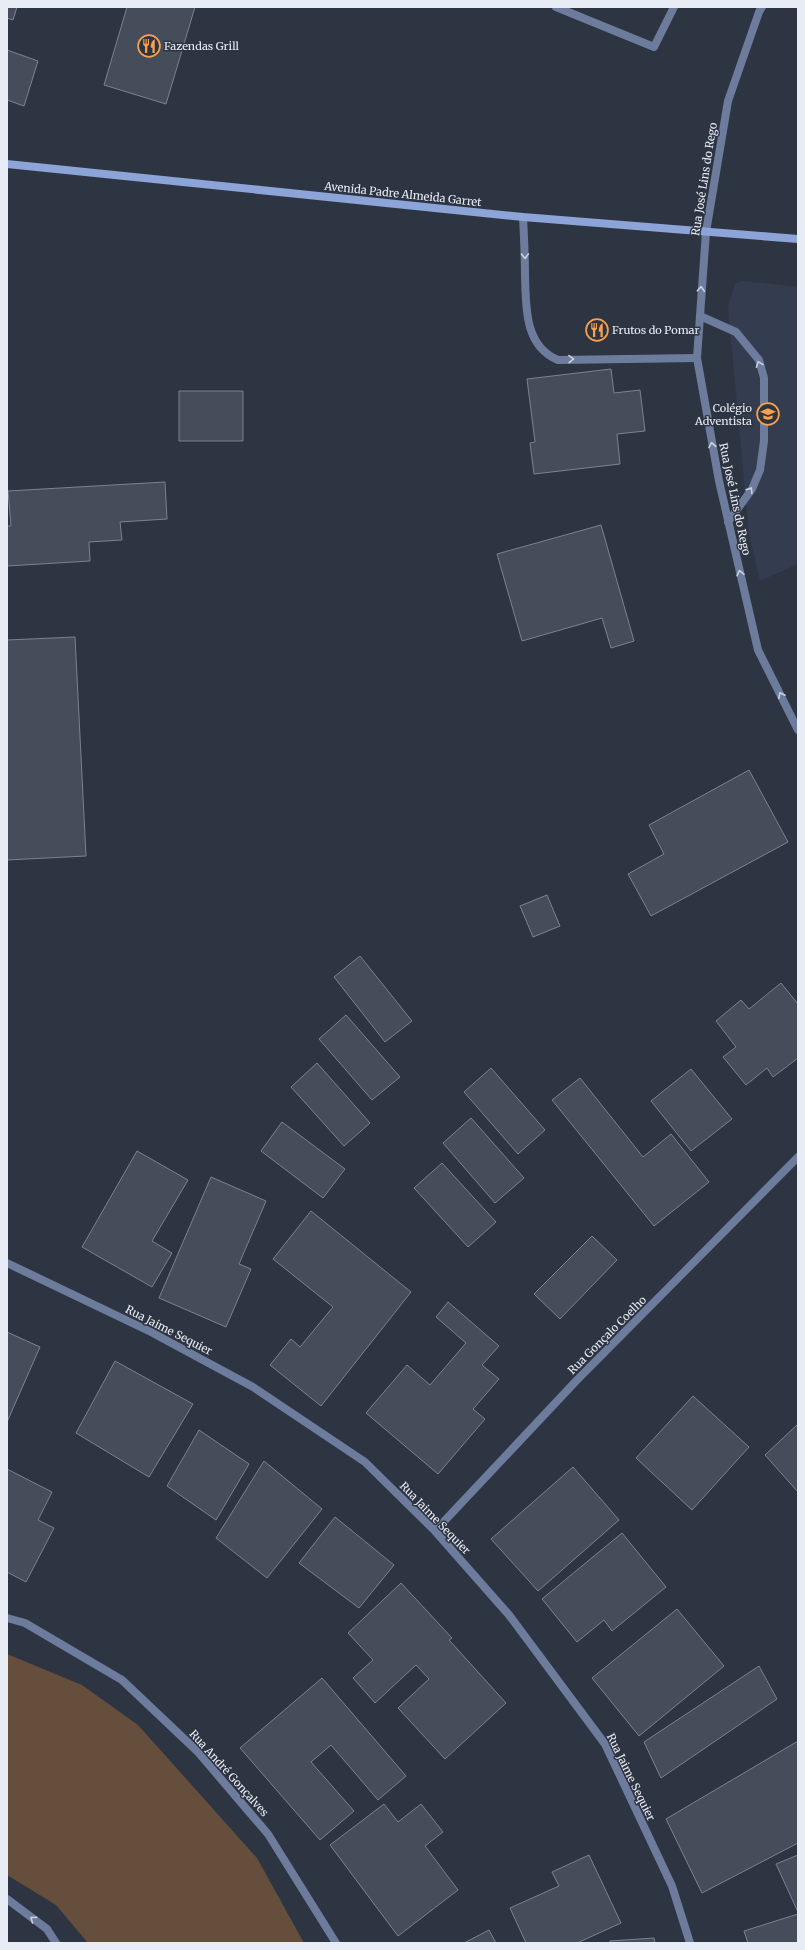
<svg xmlns="http://www.w3.org/2000/svg" width="805" height="1950" font-family="Merriweather,serif">
<rect width="100%" height="100%" fill="#2e3542"/>
<path fill="#343d50" d="M 743,281 L 798,287 L 798,564 L 760,581 L 749,533 L 728,307 L 735,284 Z"/>
<path fill="#654e3c" d="M 7,1654 L 82,1685 L 138,1725 L 257,1858 L 304,1943 L 88,1943 L 56,1905 L 7,1875 Z"/>
<path fill="#454c5a" stroke="#7b8293" d="M 7,7 L 17,7 L 13,20 L 7,18 Z
M 127,7 L 195,7 L 166,104 L 104,85 Z
M 7,50 L 38,61 L 24,106 L 7,100 Z
M 611,369 L 614,393 L 640,390 L 645,431 L 617,434 L 620,464 L 534,474 L 530,443 L 535,442 L 527,379 Z
M 179,391 L 243,391 L 243,441 L 179,441 Z
M 165,482 L 167,519 L 120,522 L 122,540 L 89,542 L 90,561 L 7,566 L 7,526 L 11,526 L 8,491 Z
M 601,525 L 634,641 L 611,648 L 602,618 L 522,641 L 497,554 Z
M 75,637 L 86,856 L 7,860 L 7,640 Z
M 749,770 L 788,842 L 651,916 L 628,874 L 664,854 L 649,825 Z
M 547,895 L 560,926 L 533,937 L 520,906 Z
M 360,956 L 412,1021 L 385,1042 L 334,977 Z
M 781,983 L 798,1004 L 798,1058 L 773,1077 L 767,1068 L 746,1085 L 723,1057 L 736,1047 L 716,1021 L 741,1000 L 749,1009 Z
M 346,1015 L 400,1077 L 372,1100 L 319,1039 Z
M 317,1063 L 370,1123 L 344,1146 L 291,1087 Z
M 491,1068 L 545,1130 L 518,1154 L 464,1092 Z
M 691,1069 L 732,1119 L 691,1151 L 651,1101 Z
M 580,1078 L 643,1157 L 671,1134 L 709,1182 L 654,1226 L 552,1100 Z
M 471,1118 L 524,1178 L 495,1203 L 443,1143 Z
M 282,1122 L 345,1169 L 323,1198 L 261,1151 Z
M 137,1151 L 188,1180 L 152,1241 L 172,1253 L 152,1287 L 82,1247 Z
M 442,1163 L 496,1222 L 468,1247 L 414,1188 Z
M 211,1177 L 266,1201 L 239,1264 L 251,1269 L 226,1327 L 159,1298 Z
M 311,1211 L 411,1292 L 321,1406 L 270,1365 L 291,1339 L 300,1347 L 333,1307 L 273,1259 Z
M 592,1236 L 617,1260 L 560,1319 L 534,1294 Z
M 448,1302 L 499,1346 L 482,1365 L 499,1379 L 473,1409 L 485,1419 L 438,1474 L 366,1413 L 407,1365 L 430,1385 L 466,1343 L 436,1317 Z
M 7,1332 L 40,1347 L 7,1422 Z
M 115,1361 L 193,1404 L 149,1477 L 76,1433 Z
M 693,1396 L 749,1447 L 692,1510 L 636,1458 Z
M 798,1424 L 798,1492 L 765,1455 Z
M 199,1430 L 249,1464 L 216,1520 L 167,1486 Z
M 264,1461 L 322,1509 L 267,1578 L 216,1538 Z
M 573,1467 L 619,1520 L 538,1591 L 491,1539 Z
M 7,1469 L 52,1492 L 38,1520 L 54,1528 L 26,1582 L 7,1572 Z
M 335,1517 L 394,1565 L 359,1608 L 299,1563 Z
M 622,1533 L 666,1587 L 612,1631 L 604,1620 L 577,1642 L 542,1599 Z
M 401,1583 L 452,1638 L 449,1640 L 506,1703 L 445,1759 L 398,1708 L 429,1679 L 416,1665 L 375,1703 L 353,1678 L 373,1660 L 348,1633 Z
M 677,1609 L 724,1666 L 639,1736 L 592,1678 Z
M 759,1666 L 777,1699 L 661,1778 L 644,1742 Z
M 322,1678 L 406,1776 L 378,1800 L 331,1745 L 311,1762 L 354,1811 L 320,1840 L 240,1748 Z
M 798,1741 L 798,1843 L 702,1893 L 666,1819 Z
M 384,1804 L 398,1822 L 421,1804 L 443,1832 L 425,1846 L 458,1890 L 398,1936 L 330,1845 Z
M 589,1855 L 621,1923 L 577,1943 L 526,1943 L 510,1908 L 559,1886 L 552,1872 Z
M 798,1855 L 798,1912 L 776,1864 Z
M 798,1914 L 798,1943 L 748,1943 L 744,1931 Z
M 489,1930 L 496,1943 L 464,1943 Z
M 654,1938 L 655,1943 L 610,1943 L 610,1941 Z"/>
<g fill="none" stroke-linecap="round" stroke-linejoin="round">
<path stroke="#6d7c9d" stroke-width="8" d="M 556,7 L 654,47 L 674,7
M 523,217 C 524,236 525,256 525,275 C 526,306 524,346 558,360 L 697,358
M 700,316 L 736,332 L 759,360 L 764,378 L 764,441 L 760,470 L 752,489 L 728,522"/>
<path stroke="#6d7c9d" stroke-width="8" d="M 762,7 L 759,12 L 728,101 L 706,232 L 697,358 L 719,481 L 758,650 L 798,730
M 7,1263 L 151,1332 L 253,1387 L 365,1462 L 435,1531 L 509,1615 L 605,1744 L 672,1886 L 690,1943
M 435,1531 L 577,1380 L 798,1157
M 7,1618 L 25,1623 L 122,1680 L 197,1751 L 268,1834 L 336,1943
M 7,1899 L 47,1929 L 56,1943"/>
<path stroke="#8ca4d8" stroke-width="8" d="M 7,164 L 523,217 L 798,239"/>
</g>
<defs><path id="oneway-chevron" d="M-2-3.5L2.5 0L-2 3.5" fill="none" stroke-width="1.6" stroke-linecap="round" stroke-linejoin="round"/></defs>
<g stroke="#c9d0df">
<use href="#oneway-chevron" transform="translate(525 256) rotate(88)"/>
<use href="#oneway-chevron" transform="translate(701 289) rotate(-87)"/>
<use href="#oneway-chevron" transform="translate(571 359) rotate(-1)"/>
<use href="#oneway-chevron" transform="translate(759 364) rotate(-111)"/>
<use href="#oneway-chevron" transform="translate(712 445) rotate(-100)"/>
<use href="#oneway-chevron" transform="translate(750 490) rotate(-58)"/>
<use href="#oneway-chevron" transform="translate(740 573) rotate(-103)"/>
<use href="#oneway-chevron" transform="translate(781 695) rotate(-117)"/>
<use href="#oneway-chevron" transform="translate(33 1919) rotate(-143)"/>
</g>
<defs>
<g id="restaurant-ring" transform="scale(1.15)"><circle r="9.5" fill="#2e3542" stroke="#f9a04d" stroke-width="1.5"/><path d="M-5-6h1v4h1v-4h1v4h1v-4h1v5L-1.5 .5V6h-2V.5L-5-1ZM5-6V6H3V1.5H1.5Q1.5-4 5-6Z" fill="#f9a04d"/></g>
<g id="school-ring" transform="scale(1.15)"><circle r="9.5" fill="#2e3542" stroke="#f9a04d" stroke-width="1.5"/><path d="M0-5L7-2L0 1L-7-2ZM-4 1L0 2.5L4 1V4Q0 6-4 4Z" fill="#f9a04d"/></g>
</defs>
<g fill-rule="evenodd">
<use href="#restaurant-ring" x="149" y="46"/>
<use href="#restaurant-ring" x="597" y="330"/>
<use href="#school-ring" x="768" y="414"/>
</g>
<g text-anchor="middle" dominant-baseline="central" stroke-width="3" stroke-linejoin="round" paint-order="stroke">
<g font-size="11" fill="#e8ecf5" stroke="#2e3542" text-anchor="start">
<text x="164" y="46">Fazendas Grill</text>
<text x="612" y="330">Frutos do Pomar</text>
<text x="752" y="408" text-anchor="end">Colégio<tspan x="752" dy="13">Adventista</tspan></text>
</g>
<g font-size="11" fill="#e8ecf5" stroke="#2e3542">
<text transform="translate(704 179) rotate(-81)">Rua José Lins do Rego</text>
<text transform="translate(403 194) rotate(6)">Avenida Padre Almeida Garret</text>
<text transform="translate(735 499) rotate(78)">Rua José Lins do Rego</text>
<text transform="translate(169 1330) rotate(27)">Rua Jaime Sequier</text>
<text transform="translate(607 1335) rotate(-45)">Rua Gonçalo Coelho</text>
<text transform="translate(435 1518) rotate(46)">Rua Jaime Sequier</text>
<text transform="translate(229 1773) rotate(48)">Rua André Gonçalves</text>
<text transform="translate(631 1777) rotate(64)">Rua Jaime Sequier</text>
</g>
</g>
<rect width="805" height="1950" fill="none" stroke="#e8ecf5" stroke-width="16"/>
</svg>
